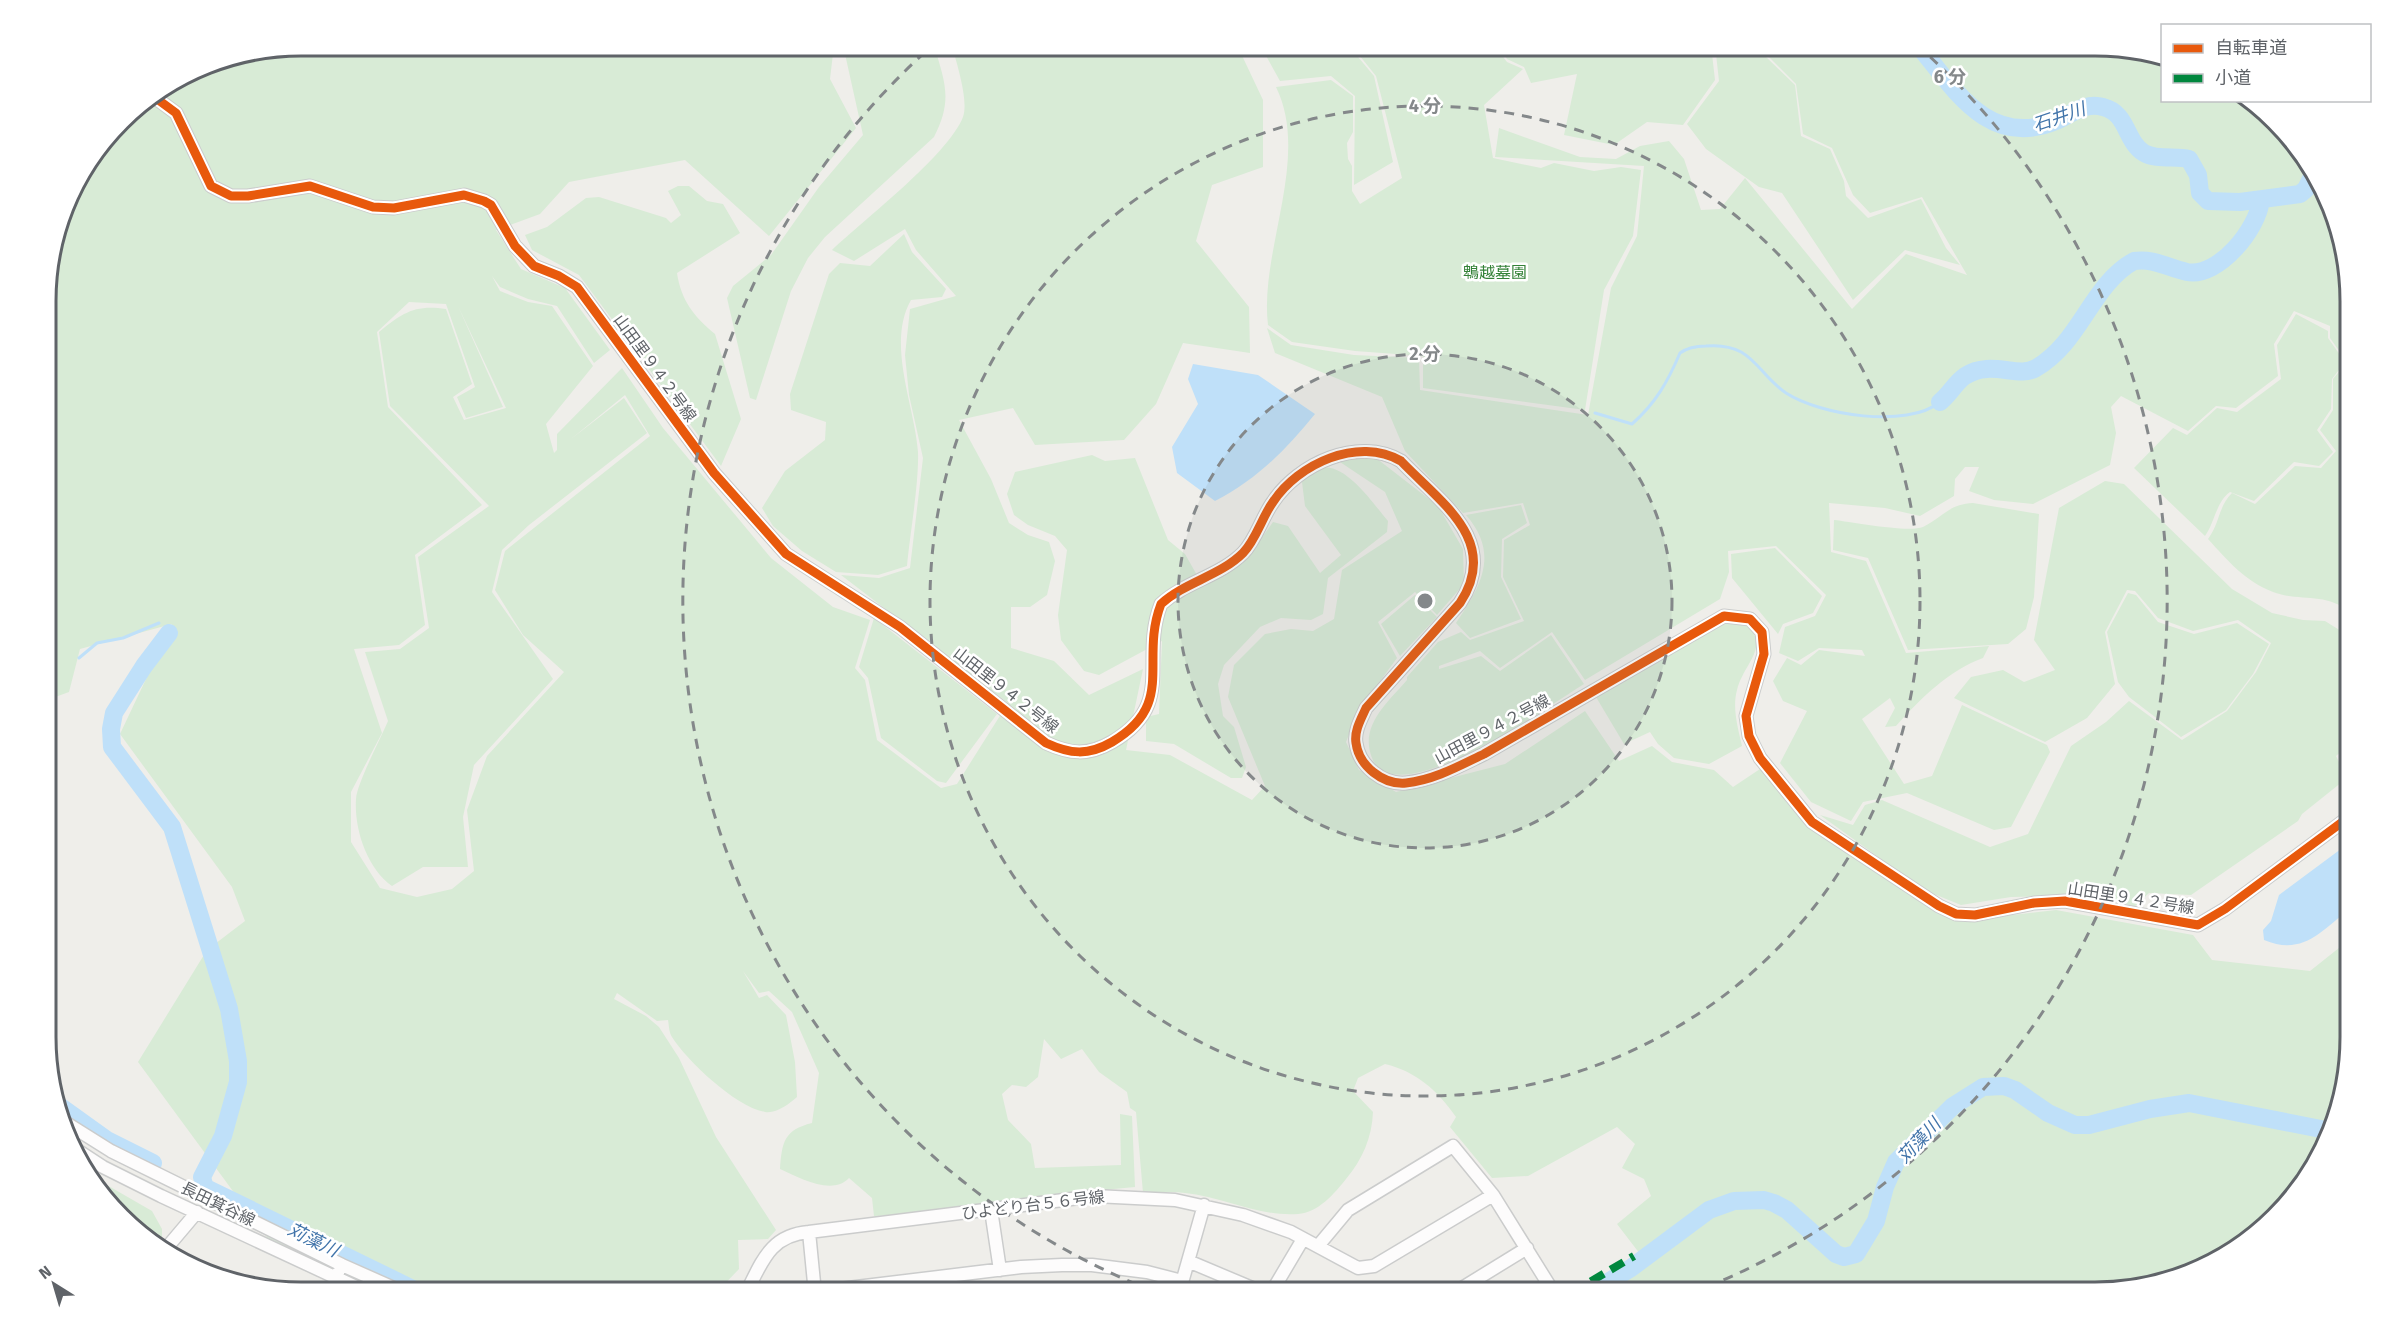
<svg xmlns="http://www.w3.org/2000/svg" width="2395" height="1338" font-family="'Fira Sans','Noto Sans JP',sans-serif">
<rect width="100%" height="100%" fill="#efeeea"/>
<path fill="#d8ebd6" fill-rule="evenodd" d="M 301,45 L 834,45 L 830,79 L 856,128 L 769,236 L 685,160 L 569,182 L 540,214 L 496,230 L 521,269 L 565,288 L 610,350 L 594,363 L 557,306 L 528,299 L 500,287 L 492,276 L 500,291 L 528,302 L 552,306 L 593,366 L 546,424 L 554,453 L 557,450 L 557,434 L 622,368 L 663,428 L 771,558 L 833,607 L 870,620 L 855,668 L 865,680 L 877,740 L 941,788 L 957,784 L 1008,703 L 841,575 L 879,578 L 910,568 L 923,458 L 909,395 L 905,355 L 910,309 L 956,296 L 916,250 L 905,229 L 854,261 L 832,250 C 865,219 948,155 963,117 C 969,100 956,62 952,45 L 1237,45 L 1263,100 L 1263,167 L 1212,185 L 1196,241 L 1249,307 L 1250,353 L 1183,343 L 1156,404 L 1124,440 L 1035,445 L 1013,408 L 959,420 L 991,479 L 1009,523 L 1028,535 L 1049,542 L 1055,561 L 1047,595 L 1030,607 L 1011,607 L 1011,648 L 1054,661 L 1089,695 L 1143,669 L 1126,750 L 1170,755 L 1252,800 L 1265,786 L 1228,697 L 1234,665 L 1265,634 L 1291,629 L 1313,631 L 1334,619 L 1342,570 L 1402,531 L 1385,492 L 1337,460 L 1376,458 L 1438,506 L 1463,549 L 1464,584 L 1437,615 L 1415,592 L 1378,622 L 1397,658 L 1359,710 L 1346,742 L 1359,770 L 1396,792 L 1505,764 L 1585,711 L 1619,761 L 1652,746 L 1672,762 L 1714,770 L 1733,787 L 1760,769 L 1803,821 L 1932,910 L 1968,920 L 2056,910 L 2193,935 L 2212,960 L 2310,971 L 2349,940 L 2349,1053 L 2316,1165 L 2236,1250 L 2176,1280 L 2110,1292 L 1583,1293 L 1640,1254 L 1617,1224 L 1651,1196 L 1644,1179 L 1622,1168 L 1635,1144 L 1617,1127 L 1528,1176 L 1492,1178 L 1450,1127 L 1456,1117 C 1437,1090 1417,1072 1385,1064 L 1358,1078 L 1353,1091 L 1373,1112 C 1372,1138 1362,1160 1346,1179 C 1335,1193 1318,1213 1298,1214 C 1260,1217 1223,1197 1185,1193 C 1171,1191 1157,1193 1143,1193 L 1136,1112 L 1130,1108 L 1127,1092 L 1099,1072 L 1082,1049 L 1061,1059 L 1044,1039 L 1038,1077 L 1026,1087 L 1012,1085 L 1002,1094 L 1008,1120 L 1031,1144 L 1035,1168 L 1121,1165 L 1120,1114 L 1132,1116 L 1135,1187 L 1040,1196 L 946,1213 L 874,1216 L 872,1198 L 849,1178 C 832,1196 800,1178 780,1169 C 782,1142 784,1130 812,1123 L 819,1073 L 792,1012 L 769,991 L 759,993 L 743,971 L 759,998 L 767,995 L 786,1015 L 795,1062 L 797,1097 C 789,1104 776,1114 765,1112 C 736,1107 687,1061 672,1037 C 669,1033 669,1025 668,1020 L 657,1021 L 617,993 L 614,999 L 646,1016 L 659,1027 L 679,1058 L 716,1137 L 776,1230 L 768,1239 L 738,1240 L 739,1269 L 716,1293 L 386,1293 L 363,1287 L 277,1251 L 138,1062 L 207,950 L 245,921 L 232,887 L 120,734 L 172,624 L 80,649 L 69,692 L 47,700 L 47,268 L 72,187 L 132,109 L 203,64 ZM 409,302 L 446,304 L 475,387 L 457,397 L 466,418 L 503,407 L 458,306 L 506,408 L 464,420 L 453,397 L 472,384 L 446,309 C 415,304 402,313 379,332 L 390,406 L 489,506 L 418,557 L 429,628 L 400,649 L 365,652 L 388,721 C 381,738 357,783 356,799 C 354,829 367,868 392,886 L 423,867 L 468,867 L 463,817 L 474,765 L 553,679 L 492,592 L 502,550 L 529,525 L 647,433 L 624,398 L 571,439 L 625,395 L 650,436 L 505,551 L 495,590 L 523,635 L 564,672 L 487,756 L 467,810 L 474,871 L 452,889 L 417,897 L 380,888 L 351,842 L 351,792 L 382,733 L 354,649 L 399,645 L 425,625 L 415,555 L 482,505 L 388,407 L 377,332 Z
M 843,45 L 934,45 C 945,83 953,100 934,137 L 825,237 L 808,258 L 791,291 L 756,400 L 750,398 L 727,298 L 733,286 L 771,255 L 819,187 L 863,135 Z
M 1260,45 L 1348,45 L 1374,76 L 1393,162 L 1354,185 L 1355,96 L 1331,76 L 1280,81 Z
M 1351,45 L 1494,45 L 1507,62 L 1523,69 L 1484,105 L 1493,158 L 1541,168 L 1554,163 L 1594,171 L 1621,167 L 1641,170 L 1633,236 L 1604,290 L 1585,410 L 1423,388 L 1423,356 L 1355,351 L 1292,342 L 1268,325 C 1259,251 1311,158 1276,87 L 1331,80 L 1353,96 L 1353,132 L 1347,143 L 1348,159 L 1352,166 L 1352,191 L 1360,204 L 1402,178 L 1376,76 Z
M 1497,45 L 1711,45 L 1715,80 L 1683,125 L 1647,122 L 1614,145 L 1564,135 L 1577,74 L 1531,83 L 1524,67 L 1507,59 Z
M 1715,45 L 1762,45 L 1764,55 L 1795,85 L 1801,136 L 1830,149 L 1844,181 L 1846,196 L 1868,218 L 1921,199 L 1946,248 L 1960,265 L 1905,250 L 1853,300 L 1782,193 L 1759,187 L 1706,149 L 1687,124 L 1719,81 Z
M 1766,45 L 2094,45 L 2160,54 L 2162,55 L 2162,100 L 2245,101 L 2307,159 L 2337,219 L 2349,284 L 2349,612 C 2327,592 2299,602 2273,592 C 2245,581 2228,561 2208,539 C 2220,523 2218,507 2232,493 L 2255,504 L 2295,466 L 2321,468 L 2336,451 L 2320,430 L 2333,410 L 2333,379 L 2347,362 L 2330,338 L 2330,326 L 2294,311 L 2274,344 L 2278,376 L 2236,408 L 2216,406 L 2188,431 L 2121,396 L 2111,407 L 2116,433 L 2110,465 L 2033,504 L 1994,500 L 1969,491 L 1979,467 L 1965,467 L 1955,479 L 1954,496 L 1920,516 L 1885,508 L 1829,503 L 1831,552 L 1866,561 L 1906,653 L 1989,646 L 1983,658 C 1949,670 1920,699 1896,726 L 1885,727 L 1895,708 L 1890,698 L 1862,719 L 1904,784 L 1932,776 L 1962,705 L 2047,745 L 2050,752 L 2011,827 L 1994,830 L 1907,793 L 1863,802 L 1851,821 L 1811,802 L 1780,763 L 1807,711 L 1783,701 L 1773,681 L 1787,658 L 1801,665 L 1819,650 L 1865,656 L 1862,650 L 1819,648 L 1798,661 L 1779,653 L 1785,627 L 1815,616 L 1826,595 L 1776,546 L 1728,551 L 1729,572 L 1720,599 L 1585,680 L 1552,632 L 1500,668 L 1480,651 L 1439,666 L 1439,669 L 1481,656 L 1500,671 L 1551,635 L 1584,684 C 1553,703 1395,817 1372,758 C 1359,726 1388,702 1407,680 L 1407,677 L 1438,642 L 1461,632 L 1470,640 L 1524,621 L 1503,577 L 1504,540 L 1530,525 L 1523,503 L 1463,513 L 1405,451 L 1382,397 L 1275,353 L 1267,328 L 1291,345 L 1354,355 L 1419,358 L 1420,390 L 1588,415 L 1611,288 L 1637,236 L 1644,166 L 1495,157 L 1499,128 L 1580,157 L 1616,159 L 1640,146 L 1669,141 L 1684,159 L 1701,210 L 1720,209 L 1745,178 L 1852,309 L 1906,254 L 1967,275 L 1922,197 L 1870,213 L 1853,195 L 1832,148 L 1803,134 L 1796,84 L 1768,56 Z
M 678,186 L 689,186 L 707,201 L 723,204 L 740,233 L 677,273 C 681,300 694,317 715,334 L 741,419 L 721,466 L 579,275 L 532,250 L 525,235 L 547,227 L 586,198 L 599,197 L 666,218 L 671,223 L 681,215 L 668,191 Z
M 904,234 L 912,252 L 946,289 L 942,297 L 911,300 C 886,344 915,406 918,452 C 919,484 910,533 907,566 L 878,575 L 836,572 L 802,551 L 773,526 L 762,508 L 785,471 L 825,440 L 826,422 L 791,410 L 790,394 L 829,274 L 840,263 L 870,266 Z
M 2296,314 L 2328,331 L 2328,338 L 2345,362 L 2332,379 L 2331,409 L 2317,430 L 2333,452 L 2319,466 L 2294,462 L 2254,501 L 2230,492 C 2216,502 2215,522 2205,536 L 2134,468 L 2173,428 L 2187,435 L 2217,408 L 2237,412 L 2281,379 L 2277,345 Z
M 1092,455 L 1105,461 L 1135,458 L 1168,540 L 1185,554 L 1202,584 L 1247,558 L 1273,522 L 1288,526 L 1320,573 L 1341,555 L 1305,506 L 1302,482 C 1306,478 1311,473 1316,470 C 1342,456 1374,505 1388,521 L 1387,532 L 1328,578 L 1323,614 L 1311,620 L 1281,618 L 1260,627 L 1224,665 L 1218,684 L 1223,716 L 1234,727 L 1246,767 L 1242,778 L 1231,778 L 1174,744 L 1146,741 L 1146,717 L 1159,714 L 1162,641 L 1099,675 L 1084,671 L 1061,640 L 1058,615 L 1067,550 L 1055,536 L 1028,525 L 1014,515 L 1007,494 L 1015,472 Z
M 2105,481 L 2124,484 L 2232,589 L 2272,613 L 2303,620 L 2325,621 L 2341,631 L 2349,715 L 2349,745 L 2336,756 L 2347,778 L 2302,814 L 2298,821 L 2191,895 L 2149,893 L 2134,907 L 2102,895 L 2011,897 L 1961,905 L 1924,890 L 1820,815 L 1853,825 L 1865,805 L 1882,800 L 1990,847 L 2028,834 L 2071,746 L 2106,722 L 2129,701 L 2182,740 L 2227,711 L 2256,672 L 2271,643 L 2238,620 L 2193,631 L 2158,618 L 2135,591 L 2127,590 L 2105,632 L 2115,684 L 2087,718 L 2045,742 L 1954,698 L 1971,677 L 2003,670 L 2024,682 L 2055,670 L 2034,640 L 2059,508 Z
M 1973,503 L 2039,514 L 2034,597 L 2026,629 L 2008,644 L 1908,650 L 1868,558 L 1833,550 L 1834,520 C 1853,522 1908,533 1923,527 C 1943,517 1949,504 1973,503 Z
M 1521,505 L 1527,523 L 1502,539 L 1501,577 L 1521,619 L 1470,638 L 1456,623 C 1481,586 1500,554 1466,515 Z
M 1775,548 L 1822,596 L 1813,613 L 1783,624 L 1778,634 L 1732,578 L 1731,554 Z
M 2128,593 L 2136,595 L 2158,622 L 2194,634 L 2237,623 L 2269,644 L 2253,674 L 2226,710 L 2181,737 L 2129,697 L 2118,682 L 2107,632 Z
M 1415,595 L 1437,617 L 1400,656 L 1381,624 Z
M 874,618 L 997,714 L 946,783 L 937,781 L 881,738 L 868,678 L 859,667 Z
M 1715,622 L 1746,622 C 1771,648 1744,662 1737,690 C 1732,708 1738,728 1742,746 L 1709,764 L 1674,758 L 1658,744 L 1650,732 L 1624,744 L 1596,697 Z
M 86,1173 L 152,1211 L 162,1229 L 162,1240 L 158,1245 L 88,1180 Z"/>
<path fill="#bfe0f9" d="M 1193,364 L 1258,375 L 1315,414 C 1286,450 1256,480 1215,501 L 1177,473 L 1172,447 L 1198,404 L 1188,379 Z
M 2349,843 L 2349,909 C 2321,932 2302,956 2264,940 L 2263,930 L 2271,921 L 2279,895 Z"/>
<g fill="none" stroke-linecap="round" stroke-linejoin="round">
<path stroke="#bfe0f9" stroke-width="3" d="M 1595,413 L 1632,424 C 1656,403 1668,381 1680,353 C 1687,348 1698,346 1706,346 C 1753,342 1756,373 1786,393 C 1820,415 1907,429 1940,402
M 79,658 L 97,643 L 123,638 L 159,623"/>
<path stroke="#bfe0f9" stroke-width="18" d="M 1918,45 C 1955,90 1989,149 2056,121 C 2072,114 2085,102 2103,107 C 2128,113 2125,141 2144,153 C 2156,160 2176,156 2189,159 L 2198,175 L 2200,193 L 2208,201 L 2240,202 L 2300,194 L 2306,189 L 2314,172
M 1940,402 C 1950,394 1955,383 1965,376 C 1991,359 2018,379 2036,368 C 2081,342 2091,285 2134,261 C 2154,258 2168,268 2187,272 C 2219,278 2258,228 2261,200
M 169,633 L 144,666 L 114,713 L 111,729 L 112,747 L 172,827 L 229,1009 L 238,1061 L 238,1082 L 223,1136 L 202,1177 L 205,1188
M 61,1107 L 107,1140 L 153,1163
M 202,1186 L 421,1293
M 1590,1293 L 1631,1268 L 1709,1210 L 1734,1201 L 1764,1200 L 1774,1203 L 1787,1210 L 1836,1254 L 1844,1257 L 1856,1254 L 1876,1221 L 1885,1187 L 1896,1162 L 1953,1106 L 1983,1087 L 2004,1086 L 2015,1090 L 2048,1113 L 2075,1125 L 2089,1125 L 2150,1109 L 2189,1103 L 2326,1130"/>
<g stroke="#cbcccc" stroke-width="15">
<path id="minor" d="M 153,96 L 176,113 L 211,186 L 231,196 L 248,196 L 310,186 L 373,207 L 394,208 L 464,195 L 484,201 L 491,205 L 515,246 L 534,266 L 559,276 L 577,287 L 714,473 L 786,554 L 900,627 L 1046,743 C 1070,754 1088,756 1112,742 C 1177,704 1139,661 1161,604 C 1185,582 1220,576 1243,553 C 1256,540 1262,517 1273,502 C 1298,464 1358,436 1401,461 C 1440,502 1501,541 1460,603 L 1366,708 C 1361,719 1354,731 1356,743 C 1359,766 1383,785 1406,783 C 1434,780 1459,766 1484,754 L 1724,616 L 1750,619 L 1762,632 L 1764,654 L 1746,716 L 1749,736 L 1760,758 L 1812,822 L 1939,906 L 1956,914 L 1975,915 L 2034,903 L 2065,901 L 2198,925 L 2225,909 L 2349,817
M 68,1124 L 111,1151 L 342,1265 L 405,1293
M 77,1150 L 103,1167 L 161,1196 L 369,1293
M 991,1210 L 1000,1270
M 1318,1246 L 1348,1210 L 1453,1146 L 1493,1195
M 164,1251 L 197,1212
M 1188,1261 L 1264,1293
M 815,1292 L 1021,1267 L 1062,1265 L 1092,1265 L 1147,1272 L 1182,1281
M 328,1293 L 338,1273
M 746,1293 C 762,1262 770,1235 809,1232
M 815,1293 L 809,1232 L 1095,1196 L 1175,1200 L 1243,1215 L 1291,1232 L 1358,1268 L 1374,1266 L 1493,1195 L 1554,1293
M 1179,1293 L 1204,1205
M 1271,1293 L 1303,1239
M 1454,1293 L 1527,1248"/>
</g>
<use href="#minor" stroke="#fdfcfc" stroke-width="12"/>
<path stroke="#00873e" stroke-width="8" stroke-dasharray="15 8" stroke-linecap="butt" d="M 1571,1293 L 1634,1256"/>
<g stroke="#fff" stroke-width="13">
<path id="cycleway" d="M 153,96 L 176,113 L 211,186 L 231,196 L 248,196 L 310,186 L 373,207 L 394,208 L 464,195 L 484,201 L 491,205 L 515,246 L 534,266 L 559,276 L 577,287 L 714,473 L 786,554 L 900,627 L 1046,743 C 1070,754 1088,756 1112,742 C 1177,704 1139,661 1161,604 C 1185,582 1220,576 1243,553 C 1256,540 1262,517 1273,502 C 1298,464 1358,436 1401,461 C 1440,502 1501,541 1460,603 L 1366,708 C 1361,719 1354,731 1356,743 C 1359,766 1383,785 1406,783 C 1434,780 1459,766 1484,754 L 1724,616 L 1750,619 L 1762,632 L 1764,654 L 1746,716 L 1749,736 L 1760,758 L 1812,822 L 1939,906 L 1956,914 L 1975,915 L 2034,903 L 2065,901 L 2198,925 L 2225,909 L 2349,817"/>
</g>
<use href="#cycleway" stroke="#e8590c" stroke-width="9"/>
</g>
<circle cx="1425" cy="601" r="247" fill="#84888a" fill-opacity=".12"/>
<g fill="none" stroke="#84888a" stroke-width="3" stroke-dasharray="10 8">
<circle cx="1425" cy="601" r="247"/>
<circle cx="1425" cy="601" r="495"/>
<path d="M1153 1291A742 742 0 0 1 933 45M1917 45A742 742 0 0 1 1697 1291"/>
</g>
<g text-anchor="middle" dominant-baseline="central" stroke-width="5" stroke-linejoin="round" paint-order="stroke">
<g font-size="16" fill="#348238" stroke="#fff">
<text x="1495" y="272">鵯越墓園</text>
</g>
<g font-size="16" fill="#5f6368" stroke="#fff">
<text transform="translate(655 368) rotate(54)">山田里９４２号線</text>
<text transform="translate(1006 690) rotate(38)">山田里９４２号線</text>
<text transform="translate(1492 729) rotate(-28)">山田里９４２号線</text>
<text transform="translate(2131 898) rotate(9)">山田里９４２号線</text>
<text transform="translate(218 1204) rotate(26)">長田箕谷線</text>
<text transform="translate(1033 1205) rotate(-7)">ひよどり台５６号線</text>
</g>
<g font-size="18" font-style="italic" fill="#4174aa" stroke="#fff">
<text transform="translate(2059 117) rotate(-19)">石井川</text>
<text transform="translate(1919 1141) rotate(-47)">苅藻川</text>
<text transform="translate(313 1240) rotate(26)">苅藻川</text>
</g>
</g>
<path d="M0 0H2395V1338H0ZM301 56H2095A245 245 0 0 1 2340 301V1037A245 245 0 0 1 2095 1282H301A245 245 0 0 1 56 1037V301A245 245 0 0 1 301 56Z" fill="#fff" fill-rule="evenodd"/>
<path fill="none" stroke="#5f6368" stroke-width="3" d="M301 56H2095A245 245 0 0 1 2340 301V1037A245 245 0 0 1 2095 1282H301A245 245 0 0 1 56 1037V301A245 245 0 0 1 301 56Z"/>
<circle cx="1425" cy="601" r="9" fill="#84888a" stroke="#fff" stroke-width="3"/>
<g font-size="18" text-anchor="middle" font-weight="bold" fill="#84888a" stroke="#fff" stroke-width="5" stroke-linejoin="round" paint-order="stroke">
<text x="1950" y="83">6 分</text>
<text x="1425" y="112">4 分</text>
<text x="1425" y="360">2 分</text>
</g>
<rect x="2161" y="24" width="210" height="78" fill="#ffffff" stroke="#bfc1c3" stroke-width="1.5"/>
<rect x="2173" y="44" width="30" height="9" fill="#e8590c" stroke="#bfc1c3" stroke-width="1.5"/>
<text x="2215" y="54" font-size="18" fill="#5f6368">自転車道</text>
<rect x="2173" y="74" width="30" height="9" fill="#00873e" stroke="#bfc1c3" stroke-width="1.5"/>
<text x="2215" y="84" font-size="18" fill="#5f6368">小道</text>
<g transform="translate(54 1284) rotate(323)" stroke="#ffffff" stroke-width="4.5" paint-order="stroke">
<path d="M0-4.5L10 22L0 15L-10 22Z" fill="#5f6368"/>
<text y="-9" font-size="16" font-weight="bold" text-anchor="middle" fill="#5f6368">N</text>
</g>
</svg>
